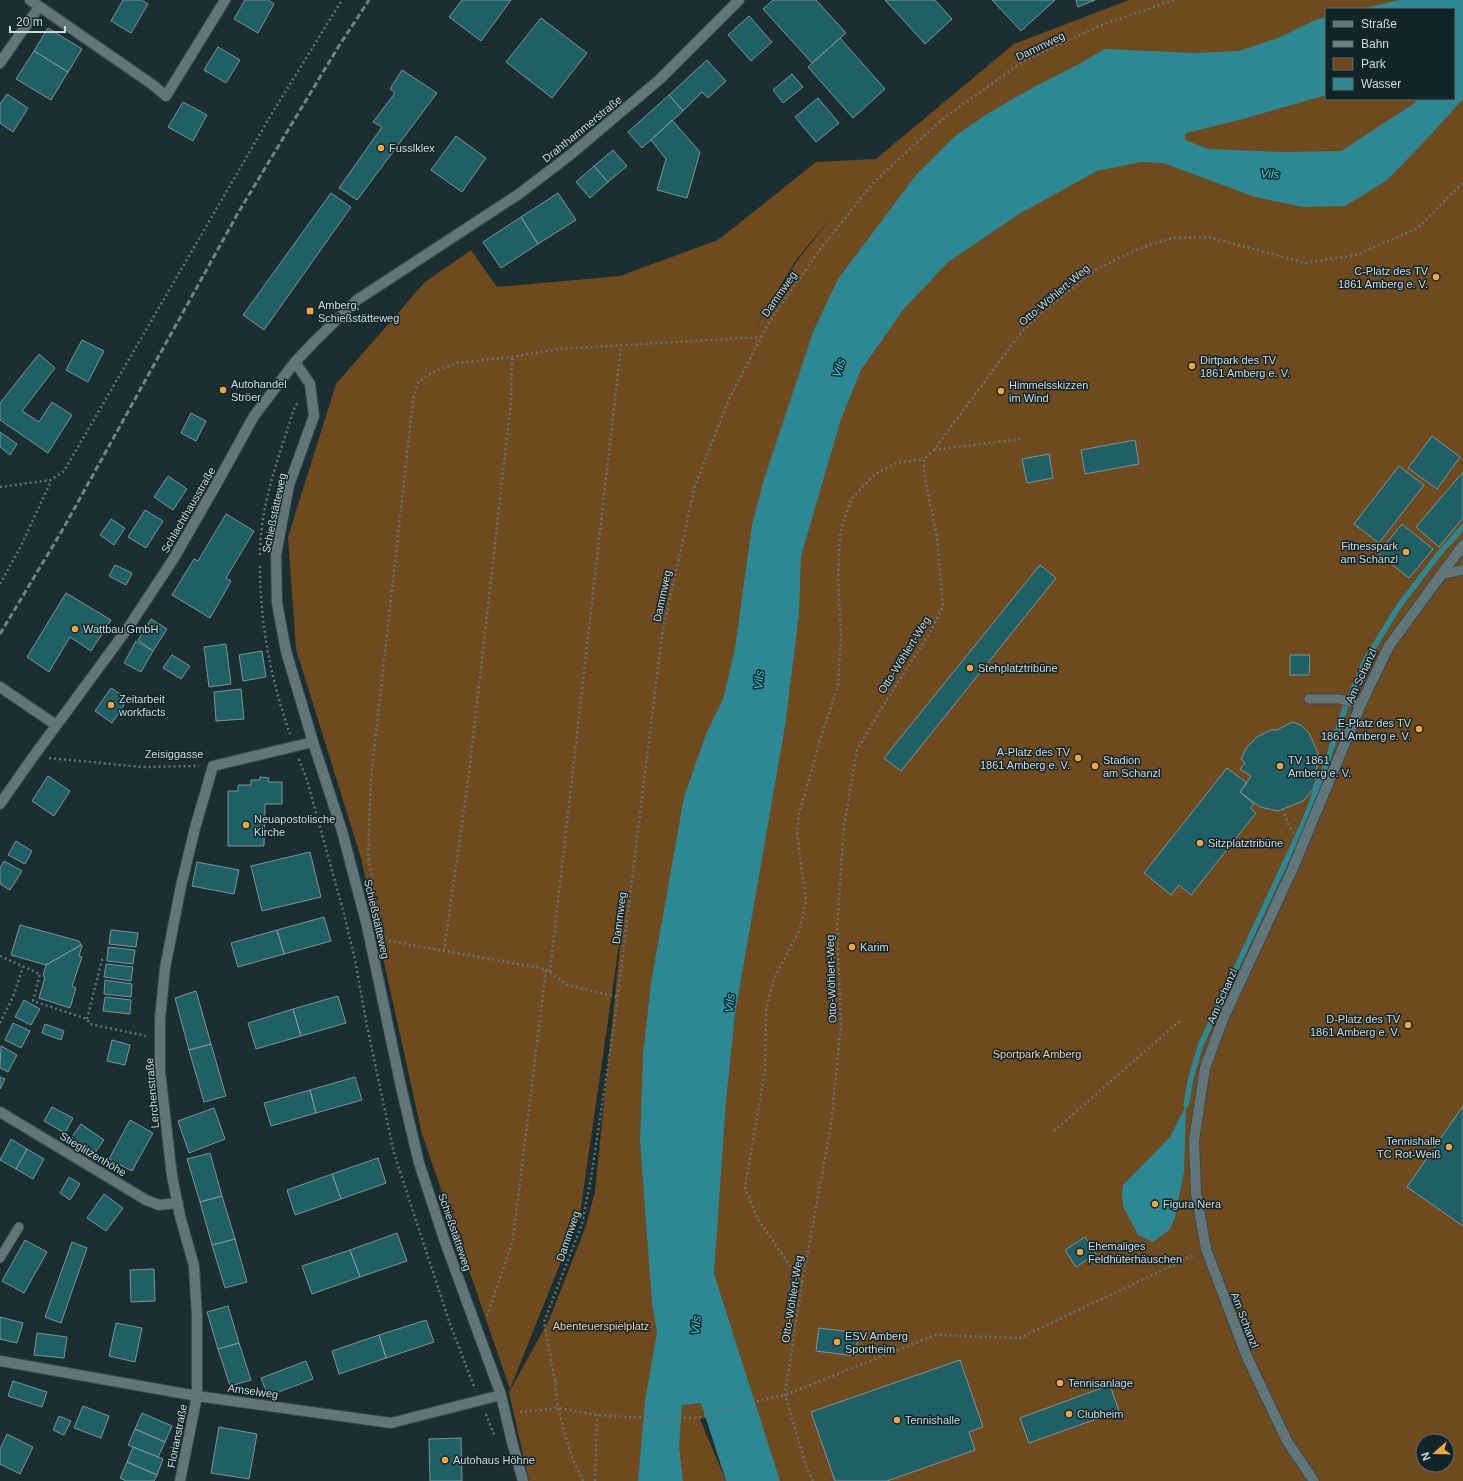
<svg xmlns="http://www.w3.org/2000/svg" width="1463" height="1481" font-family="Helvetica,sans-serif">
<rect width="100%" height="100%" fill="#1b2f31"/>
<path fill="#6f4a1f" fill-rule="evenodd" d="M 1129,0 L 1463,0 L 1463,1481 L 779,1481 L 754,1404 L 700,1419 L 726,1481 L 529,1481 L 509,1392 L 549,1320 L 586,1226 L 595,1191 L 623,917 L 580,1214 L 510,1389 L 422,1134 L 361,858 L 296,649 L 288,537 L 336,384 L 425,282 L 471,250 L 497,287 L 620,276 L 718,240 L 816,162 L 876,159 L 1014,44 ZM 1326,9 L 1454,9 L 1454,99 L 1326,99 ZM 834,214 L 797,261 L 752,333 L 796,260 ZM 1423,1441 L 1447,1441 L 1447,1465 L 1423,1465 Z"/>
<path fill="#2c8892" d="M 1399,0 L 1463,0 L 1463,99 L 1425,141 L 1386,181 L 1345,206 L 1303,207 L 1255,197 L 1163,163 L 1141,162 L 1097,171 L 1019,214 L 947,263 L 903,310 L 861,370 L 841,419 L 801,556 L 799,614 L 785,726 L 735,1014 L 726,1101 L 714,1274 L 780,1481 L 726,1481 L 701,1403 L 682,1405 L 679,1447 L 683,1481 L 638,1481 L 645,1401 L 657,1332 L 652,1303 L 640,1141 L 643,1056 L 651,983 L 684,797 L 706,734 L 723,699 L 735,649 L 752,525 L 764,479 L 813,332 L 838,279 L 916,175 L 955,136 L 987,114 L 1032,88 L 1079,64 L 1105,49 L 1194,53 L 1239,51 L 1278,38 L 1313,21 L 1326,17 L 1326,95 L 1243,119 L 1186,133 L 1185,140 L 1208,149 L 1285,152 L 1341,151 L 1415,103 L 1418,99 L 1454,99 L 1454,9 L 1361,9 Z
M 1186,1105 L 1184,1172 L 1175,1218 L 1169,1230 L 1153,1242 L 1138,1235 L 1123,1206 L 1122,1193 L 1123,1185 L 1170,1137 Z"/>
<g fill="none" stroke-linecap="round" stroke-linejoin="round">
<path stroke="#2c8892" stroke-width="5.5" d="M 1186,1105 L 1191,1077 L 1201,1044 L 1305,820 L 1323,773 L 1344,711 L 1365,661 L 1399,606 L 1438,555 L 1463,527"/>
</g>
<path fill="#1f5f66" stroke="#7d9396" d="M 123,0 L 141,0 L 148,4 L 131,33 L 111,21 Z
M 245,0 L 268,0 L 274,4 L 258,33 L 234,19 Z
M 462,0 L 511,0 L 481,41 L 449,17 Z
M 773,0 L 816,0 L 846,33 L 812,63 L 763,9 Z
M 885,0 L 935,0 L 952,19 L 925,44 Z
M 992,0 L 1055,0 L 1021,31 Z
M 1076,0 L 1095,0 L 1078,7 Z
M 749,16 L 772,42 L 751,61 L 728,35 Z
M 541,18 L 587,53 L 552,98 L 506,62 Z
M 48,28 L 82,49 L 68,72 L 34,51 Z
M 840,38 L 885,89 L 853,118 L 808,67 Z
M 218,47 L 240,60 L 226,83 L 204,70 Z
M 34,51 L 68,72 L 51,100 L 16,79 Z
M 707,60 L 726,81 L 708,98 L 702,92 L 683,111 L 669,95 Z
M 402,70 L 437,93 L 357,200 L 339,188 L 382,127 L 373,122 L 395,93 L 390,89 Z
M 792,74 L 803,87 L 783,103 L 773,90 Z
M 7,94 L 28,108 L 13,132 L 0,123 L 0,104 Z
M 669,95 L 683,111 L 642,148 L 628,132 Z
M 818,98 L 839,123 L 816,142 L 795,117 Z
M 183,102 L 207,115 L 193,141 L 168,127 Z
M 672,120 L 700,152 L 687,198 L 657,190 L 666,159 L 651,140 Z
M 456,136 L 486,158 L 462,192 L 431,170 Z
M 613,150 L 627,166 L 608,182 L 594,166 Z
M 594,166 L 608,182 L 590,198 L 576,182 Z
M 331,193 L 351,207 L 264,330 L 243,315 Z
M 558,193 L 576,220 L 538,244 L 521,217 Z
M 521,217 L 538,244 L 501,268 L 483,242 Z
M 82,340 L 104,351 L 88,382 L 66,370 Z
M 39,354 L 55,368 L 22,411 L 39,422 L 52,402 L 72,415 L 48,453 L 0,420 L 0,403 Z
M 191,413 L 206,421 L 196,441 L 181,433 Z
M 0,432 L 17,444 L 10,455 L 0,447 Z
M 1432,436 L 1460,457 L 1437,489 L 1408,468 Z
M 1135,440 L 1139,464 L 1085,474 L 1081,450 Z
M 1049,454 L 1053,478 L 1027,483 L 1022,459 Z
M 1399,466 L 1424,485 L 1379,543 L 1354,524 Z
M 1463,472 L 1463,518 L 1439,547 L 1416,527 Z
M 168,476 L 187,489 L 173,510 L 154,497 Z
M 145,510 L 163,521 L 146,548 L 128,537 Z
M 226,514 L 254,531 L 226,578 L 231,581 L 210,618 L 172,595 L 194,559 L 198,561 Z
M 111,519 L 125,528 L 114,545 L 100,535 Z
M 1402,524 L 1433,549 L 1409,578 L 1378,553 Z
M 115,565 L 132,573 L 126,585 L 109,576 Z
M 1040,565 L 1056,578 L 901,771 L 884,758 Z
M 66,593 L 111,620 L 91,651 L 70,637 L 49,672 L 27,657 Z
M 151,619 L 167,629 L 153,651 L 138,640 Z
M 136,641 L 153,651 L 141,672 L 124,663 Z
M 226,644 L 231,684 L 209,687 L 204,647 Z
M 262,651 L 266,677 L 243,681 L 239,655 Z
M 172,655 L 190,666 L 181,679 L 163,668 Z
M 1290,655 L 1310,655 L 1309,675 L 1290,675 Z
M 111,688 L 128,699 L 112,723 L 95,711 Z
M 241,689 L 244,719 L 216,721 L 214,692 Z
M 1292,722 L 1301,725 L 1309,733 L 1318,753 L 1316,780 L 1313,790 L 1303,801 L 1278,811 L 1260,807 L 1240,792 L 1251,776 L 1240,769 L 1245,763 L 1241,759 L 1247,747 L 1257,737 L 1271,730 L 1277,730 Z
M 1227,768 L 1247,783 L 1240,792 L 1254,804 L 1250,808 L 1256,813 L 1191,895 L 1179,885 L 1171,895 L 1144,873 Z
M 48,776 L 70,791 L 54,816 L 32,801 Z
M 260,777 L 269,778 L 268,782 L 282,782 L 282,804 L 265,804 L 264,846 L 228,846 L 228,791 L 238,791 L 238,785 L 251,785 L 251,780 L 260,780 Z
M 16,841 L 32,851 L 25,864 L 8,855 Z
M 310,852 L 321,897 L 262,911 L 251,866 Z
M 4,861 L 22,871 L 10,890 L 0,884 L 0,868 Z
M 197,862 L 239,870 L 234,894 L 192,886 Z
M 324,917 L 331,941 L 284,954 L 277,930 Z
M 20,925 L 79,941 L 81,945 L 46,965 L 11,955 Z
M 111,930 L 138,933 L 136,947 L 109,944 Z
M 277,930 L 284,954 L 238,967 L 231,943 Z
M 81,945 L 82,946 L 79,956 L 82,957 L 72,986 L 76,988 L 70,1008 L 39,998 L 45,977 L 43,976 L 46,965 Z
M 108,947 L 135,950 L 133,964 L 107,961 Z
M 106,964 L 133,967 L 131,981 L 104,977 Z
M 105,980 L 132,984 L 131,997 L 104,994 Z
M 196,991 L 211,1044 L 189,1050 L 175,998 Z
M 338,996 L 346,1023 L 301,1036 L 293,1009 Z
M 105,997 L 131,1000 L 130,1014 L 103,1011 Z
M 24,1000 L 40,1009 L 31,1025 L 15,1017 Z
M 293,1009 L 301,1036 L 256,1049 L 248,1023 Z
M 13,1023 L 30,1031 L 21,1048 L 5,1040 Z
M 45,1024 L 64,1031 L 61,1040 L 42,1033 Z
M 112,1040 L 130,1045 L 125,1065 L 107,1061 Z
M 211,1044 L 226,1096 L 204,1102 L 189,1050 Z
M 1,1046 L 17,1055 L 8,1072 L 0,1068 Z
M 0,1077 L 5,1079 L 0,1089 Z
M 355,1077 L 362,1100 L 316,1113 L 310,1090 Z
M 310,1090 L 316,1113 L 271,1126 L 264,1103 Z
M 1463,1106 L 1463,1226 L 1407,1187 Z
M 52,1107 L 73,1118 L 65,1133 L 44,1121 Z
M 214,1108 L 225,1139 L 189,1153 L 178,1121 Z
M 130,1120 L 153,1133 L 132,1171 L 109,1159 Z
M 81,1124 L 104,1140 L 94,1154 L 71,1138 Z
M 11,1139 L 27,1149 L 16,1169 L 0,1160 Z
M 27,1149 L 44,1159 L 33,1179 L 16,1169 Z
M 210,1153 L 222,1196 L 200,1202 L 187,1159 Z
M 378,1158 L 386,1183 L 341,1199 L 332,1174 Z
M 332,1174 L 341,1199 L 295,1215 L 287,1190 Z
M 69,1177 L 80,1184 L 70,1200 L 60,1193 Z
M 104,1194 L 123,1208 L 106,1231 L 87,1218 Z
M 222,1196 L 235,1239 L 212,1245 L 200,1202 Z
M 397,1233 L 407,1261 L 360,1277 L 350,1250 Z
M 1085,1237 L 1096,1254 L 1076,1267 L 1065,1250 Z
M 235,1239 L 247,1282 L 225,1288 L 212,1245 Z
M 25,1240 L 47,1252 L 24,1293 L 2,1281 Z
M 72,1242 L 87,1248 L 61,1323 L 45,1317 Z
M 350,1250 L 360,1277 L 312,1294 L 302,1266 Z
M 154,1269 L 155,1301 L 131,1302 L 130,1270 Z
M 228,1306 L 239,1343 L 218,1349 L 207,1312 Z
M 0,1317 L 23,1323 L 17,1343 L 0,1339 Z
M 426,1320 L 434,1342 L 386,1358 L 379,1335 Z
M 116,1323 L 142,1328 L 135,1362 L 109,1356 Z
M 819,1328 L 858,1333 L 856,1356 L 816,1351 Z
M 37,1333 L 67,1337 L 64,1358 L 34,1355 Z
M 379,1335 L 386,1358 L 339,1374 L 332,1351 Z
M 239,1343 L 251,1380 L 230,1386 L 218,1349 Z
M 960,1360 L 983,1427 L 969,1432 L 975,1450 L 887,1481 L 835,1481 L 811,1412 Z
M 306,1361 L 313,1379 L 268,1396 L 261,1378 Z
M 13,1381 L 47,1392 L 42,1407 L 8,1396 Z
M 1110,1385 L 1119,1411 L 1029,1443 L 1020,1418 Z
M 83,1406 L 109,1416 L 101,1438 L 74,1428 Z
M 142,1413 L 172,1426 L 165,1442 L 135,1429 Z
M 59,1416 L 71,1421 L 64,1435 L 53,1430 Z
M 219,1427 L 257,1434 L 249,1479 L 211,1473 Z
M 135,1429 L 165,1442 L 158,1457 L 128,1445 Z
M 7,1434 L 33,1447 L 20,1474 L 0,1464 L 0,1449 Z
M 461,1438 L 462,1481 L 430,1481 L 429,1439 Z
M 133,1447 L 163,1459 L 157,1475 L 127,1462 Z
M 127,1462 L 157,1475 L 154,1481 L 126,1481 L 120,1478 Z"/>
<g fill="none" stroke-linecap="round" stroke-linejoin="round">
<g stroke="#394a4c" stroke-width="11">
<path id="service" d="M 1440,575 L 1463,570
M 1309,699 L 1339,699 L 1361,704
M 0,1258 L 19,1227"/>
</g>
<g stroke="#394a4c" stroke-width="12">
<path id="minor" d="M 30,0 L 153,85 L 166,96 L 225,0
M 0,63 L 39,7
M 295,362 L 310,384 L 314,416 L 289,485 L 276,555 L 277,603 L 286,651 L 313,742 L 342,831 L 367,926 L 401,1087 L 419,1163 L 444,1239 L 501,1395 L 512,1442 L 523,1481
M 0,687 L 56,725
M 0,1112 L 146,1200 L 159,1205 L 178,1203
M 0,1361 L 197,1396 L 391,1423 L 501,1395
M 180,1481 L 197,1396 L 197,1316 L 194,1266 L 180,1216 L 172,1176 L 160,1071 L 160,1019 L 165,968 L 181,886 L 195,828 L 213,766 L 313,742
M 1314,1481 L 1287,1441 L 1247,1357 L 1206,1249 L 1196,1193 L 1194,1140 L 1205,1068 L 1223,1019 L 1293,868 L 1361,704 L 1389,646 L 1463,545"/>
</g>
<g stroke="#394a4c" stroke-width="12">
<path id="secondary" d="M 0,804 L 33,757 L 128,628 L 174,558 L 216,485 L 254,416 L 295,362 L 315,341 L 357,300 L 519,194 L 570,155 L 659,80 L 739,0"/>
</g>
<path stroke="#637375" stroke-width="2.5" stroke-dasharray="2 3" stroke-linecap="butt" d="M 934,450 L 1020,439
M 0,487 L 51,480 L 64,471 L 271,115 L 342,0
M 260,555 C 260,505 279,456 294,409 L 298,402
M 260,566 C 260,624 271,680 290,734
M 0,584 L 20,548 L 51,481
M 49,758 L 142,767 L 199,766
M 299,759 L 307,780 L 344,914 L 355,960 L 367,1026 L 394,1153 L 450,1324 L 475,1389
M 1283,809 L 1287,822 L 1293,833
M 375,895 L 368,856 L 371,778 L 413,400 L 418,382 L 431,373 L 457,363 L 512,357 L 558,349 L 761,337
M 384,940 L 546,969 L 567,985 L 618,997
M 444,951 L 469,774 L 511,402 L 512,357
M 0,956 L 40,974 L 33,1001 L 87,1019 L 90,1024 L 146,1036
M 550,972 L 621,346
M 87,1019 L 103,956
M 0,1023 L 13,997 L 23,967
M 1054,1131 L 1182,1019
M 802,1283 L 757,1218 L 745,1187 L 765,1070 L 766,1011 L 773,981 L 800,929 L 806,901 L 797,834 L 799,814 L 821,737 L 838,687 L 841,635 L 838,578 L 840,533 L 851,499 L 875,474 L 896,463 L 924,459
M 487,1316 L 513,1240 L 546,969
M 555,1382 L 559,1379
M 520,1412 L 558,1408 L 597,1415 L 628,1417 L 697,1418 L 769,1398 L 785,1395 L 935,1335 L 1020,1338 L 1194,1255
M 486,1414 L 494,1435
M 583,1481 L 571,1455 L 558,1408 L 555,1382 L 544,1322 L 582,1224 L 591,1178 L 614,1026 L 662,635 L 695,486 L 730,397 L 768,324 L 821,248 L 874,182 L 944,118 L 1022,62 L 1099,26 L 1174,0
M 595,1481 L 597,1415
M 813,1481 L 807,1469 L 785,1395 L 802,1283 L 831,1126 L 841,1024 L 837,927 L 844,826 L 857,750 L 884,704 L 931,631 L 943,606 L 937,537 L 924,473 L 924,459 L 934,450 L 1019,335 L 1046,309 L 1095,270 L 1138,249 L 1172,238 L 1208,237 L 1306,263 L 1356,255 L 1418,228 L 1463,182"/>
<use href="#service" stroke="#607679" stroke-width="9"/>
<use href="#minor" stroke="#607679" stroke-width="10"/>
<use href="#secondary" stroke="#607679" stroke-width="10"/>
<path stroke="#728284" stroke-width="3" stroke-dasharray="6 3" stroke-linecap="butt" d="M 0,634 L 63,529 L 238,213 L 337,49 L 369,0"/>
</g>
<g fill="#f4a443" stroke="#112528" stroke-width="1.5">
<circle cx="381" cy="148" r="4"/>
<circle cx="1436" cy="277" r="4"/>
<rect x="306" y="307" width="8" height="8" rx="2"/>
<circle cx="1192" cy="366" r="4"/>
<circle cx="223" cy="390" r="4"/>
<circle cx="1001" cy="391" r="4"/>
<circle cx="1406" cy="552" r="4"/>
<circle cx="75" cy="629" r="4"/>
<circle cx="970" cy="668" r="4"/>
<circle cx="111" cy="705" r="4"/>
<circle cx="1419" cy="729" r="4"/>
<circle cx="1078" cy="758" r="4"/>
<circle cx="1095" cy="766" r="4"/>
<circle cx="1280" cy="766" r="4"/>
<circle cx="246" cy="825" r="4"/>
<circle cx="1200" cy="843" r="4"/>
<circle cx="852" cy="947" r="4"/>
<circle cx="1408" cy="1025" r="4"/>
<circle cx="1449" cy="1147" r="4"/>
<circle cx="1155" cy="1204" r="4"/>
<circle cx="1080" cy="1252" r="4"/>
<circle cx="837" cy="1342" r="4"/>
<circle cx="1060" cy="1383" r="4"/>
<circle cx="1069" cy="1414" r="4"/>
<circle cx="897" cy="1420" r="4"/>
<circle cx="445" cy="1460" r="4"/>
</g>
<g text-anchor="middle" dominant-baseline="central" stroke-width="3" stroke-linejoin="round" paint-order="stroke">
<g font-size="11" fill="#cfdbdc" stroke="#112528">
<text transform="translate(1040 46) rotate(-26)">Dammweg</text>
<text transform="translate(582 129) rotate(-39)">Drahthammerstraße</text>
<text transform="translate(779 294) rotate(-55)">Dammweg</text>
<text transform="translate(1054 295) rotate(-40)">Otto-Wöhlert-Weg</text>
<text transform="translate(188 510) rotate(-60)">Schlachthausstraße</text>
<text transform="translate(274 513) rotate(-78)">Schießstätteweg</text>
<text transform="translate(662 596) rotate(-78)">Dammweg</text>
<text transform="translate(904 655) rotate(-58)">Otto-Wöhlert-Weg</text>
<text transform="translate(1361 676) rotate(-65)">Am Schanzl</text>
<text x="174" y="754">Zeisiggasse</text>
<text transform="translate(619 918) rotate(-83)">Dammweg</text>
<text transform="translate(377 919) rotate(77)">Schießstätteweg</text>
<text transform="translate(831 979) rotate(-92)">Otto-Wöhlert-Weg</text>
<text transform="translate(1222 996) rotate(-66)">Am Schanzl</text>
<text transform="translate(152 1093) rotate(-95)">Lerchenstraße</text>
<text transform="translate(93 1154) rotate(31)">Stieglitzenhöhe</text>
<text transform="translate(455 1232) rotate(71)">Schießstätteweg</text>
<text transform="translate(568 1236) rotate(-71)">Dammweg</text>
<text transform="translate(792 1299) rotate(-81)">Otto-Wöhlert-Weg</text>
<text transform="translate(1245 1320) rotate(69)">Am Schanzl</text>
<text transform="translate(253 1391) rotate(8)">Amselweg</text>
<text transform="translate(177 1436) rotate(-79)">Florianstraße</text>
</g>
<g font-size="11" fill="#cfdbdc" stroke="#112528" text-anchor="start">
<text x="389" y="148">Fusslklex</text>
<text x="1428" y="271" text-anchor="end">C-Platz des TV<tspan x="1428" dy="13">1861 Amberg e. V.</tspan></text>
<text x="318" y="305">Amberg,<tspan x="318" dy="13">Schießstätteweg</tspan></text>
<text x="1200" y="360">Dirtpark des TV<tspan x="1200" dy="13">1861 Amberg e. V.</tspan></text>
<text x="231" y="384">Autohandel<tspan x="231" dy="13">Ströer</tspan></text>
<text x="1009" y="385">Himmelsskizzen<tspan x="1009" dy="13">im Wind</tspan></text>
<text x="1398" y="546" text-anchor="end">Fitnesspark<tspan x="1398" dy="13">am Schanzl</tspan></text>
<text x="83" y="629">Wattbau GmbH</text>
<text x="978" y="668">Stehplatztribüne</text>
<text x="119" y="699">Zeitarbeit<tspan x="119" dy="13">workfacts</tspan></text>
<text x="1411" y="723" text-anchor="end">E-Platz des TV<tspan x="1411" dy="13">1861 Amberg e. V.</tspan></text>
<text x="1070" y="752" text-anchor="end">A-Platz des TV<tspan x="1070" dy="13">1861 Amberg e. V.</tspan></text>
<text x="1103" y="760">Stadion<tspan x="1103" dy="13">am Schanzl</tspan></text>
<text x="1288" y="760">TV 1861<tspan x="1288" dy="13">Amberg e. V.</tspan></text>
<text x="254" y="819">Neuapostolische<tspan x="254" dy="13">Kirche</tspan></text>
<text x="1208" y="843">Sitzplatztribüne</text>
<text x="860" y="947">Karim</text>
<text x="1400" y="1019" text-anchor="end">D-Platz des TV<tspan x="1400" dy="13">1861 Amberg e. V.</tspan></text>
<text x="1441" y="1141" text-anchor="end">Tennishalle<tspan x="1441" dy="13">TC Rot-Weiß</tspan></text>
<text x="1163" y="1204">Figura Nera</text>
<text x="1088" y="1246">Ehemaliges<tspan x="1088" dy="13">Feldhüterhäuschen</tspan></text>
<text x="845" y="1336">ESV Amberg<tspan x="845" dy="13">Sportheim</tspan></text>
<text x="1068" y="1383">Tennisanlage</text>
<text x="1077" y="1414">Clubheim</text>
<text x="905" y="1420">Tennishalle</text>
<text x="453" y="1460">Autohaus Höhne</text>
</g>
<g font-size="11" fill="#facc9c" stroke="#112528">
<text x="1037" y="1054">Sportpark Amberg</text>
<text x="601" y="1326">Abenteuerspielplatz</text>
</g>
<g font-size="12" font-style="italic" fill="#23def0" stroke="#112528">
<text transform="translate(1270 174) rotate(3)">Vils</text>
<text transform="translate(839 368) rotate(-73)">Vils</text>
<text transform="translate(759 680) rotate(-85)">Vils</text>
<text transform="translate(730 1003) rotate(-84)">Vils</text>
<text transform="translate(696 1325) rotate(-84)">Vils</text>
</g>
</g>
<rect x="1325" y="8" width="130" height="92" fill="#112528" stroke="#5d6e70"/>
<rect x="1333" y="21" width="20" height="6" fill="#607679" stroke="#5d6e70"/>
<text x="1361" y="28" font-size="12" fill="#cfdbdc">Straße</text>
<rect x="1333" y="41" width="20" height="6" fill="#728284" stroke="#5d6e70"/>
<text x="1361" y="48" font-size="12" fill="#cfdbdc">Bahn</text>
<rect x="1333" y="58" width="20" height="12" fill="#6f4a1f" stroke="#5d6e70"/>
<text x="1361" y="68" font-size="12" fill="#cfdbdc">Park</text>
<rect x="1333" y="78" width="20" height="12" fill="#2c8892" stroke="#5d6e70"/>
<text x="1361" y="88" font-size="12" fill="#cfdbdc">Wasser</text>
<g transform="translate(1435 1453) rotate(250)"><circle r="19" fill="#112528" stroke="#5d6e70"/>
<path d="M0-3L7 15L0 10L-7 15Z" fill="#f4a443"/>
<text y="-6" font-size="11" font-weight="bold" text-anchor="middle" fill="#cfdbdc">N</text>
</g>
<path d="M10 26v6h55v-6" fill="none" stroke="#cfdbdc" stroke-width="2"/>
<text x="16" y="26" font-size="12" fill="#cfdbdc" stroke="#112528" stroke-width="3" paint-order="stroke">20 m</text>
</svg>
